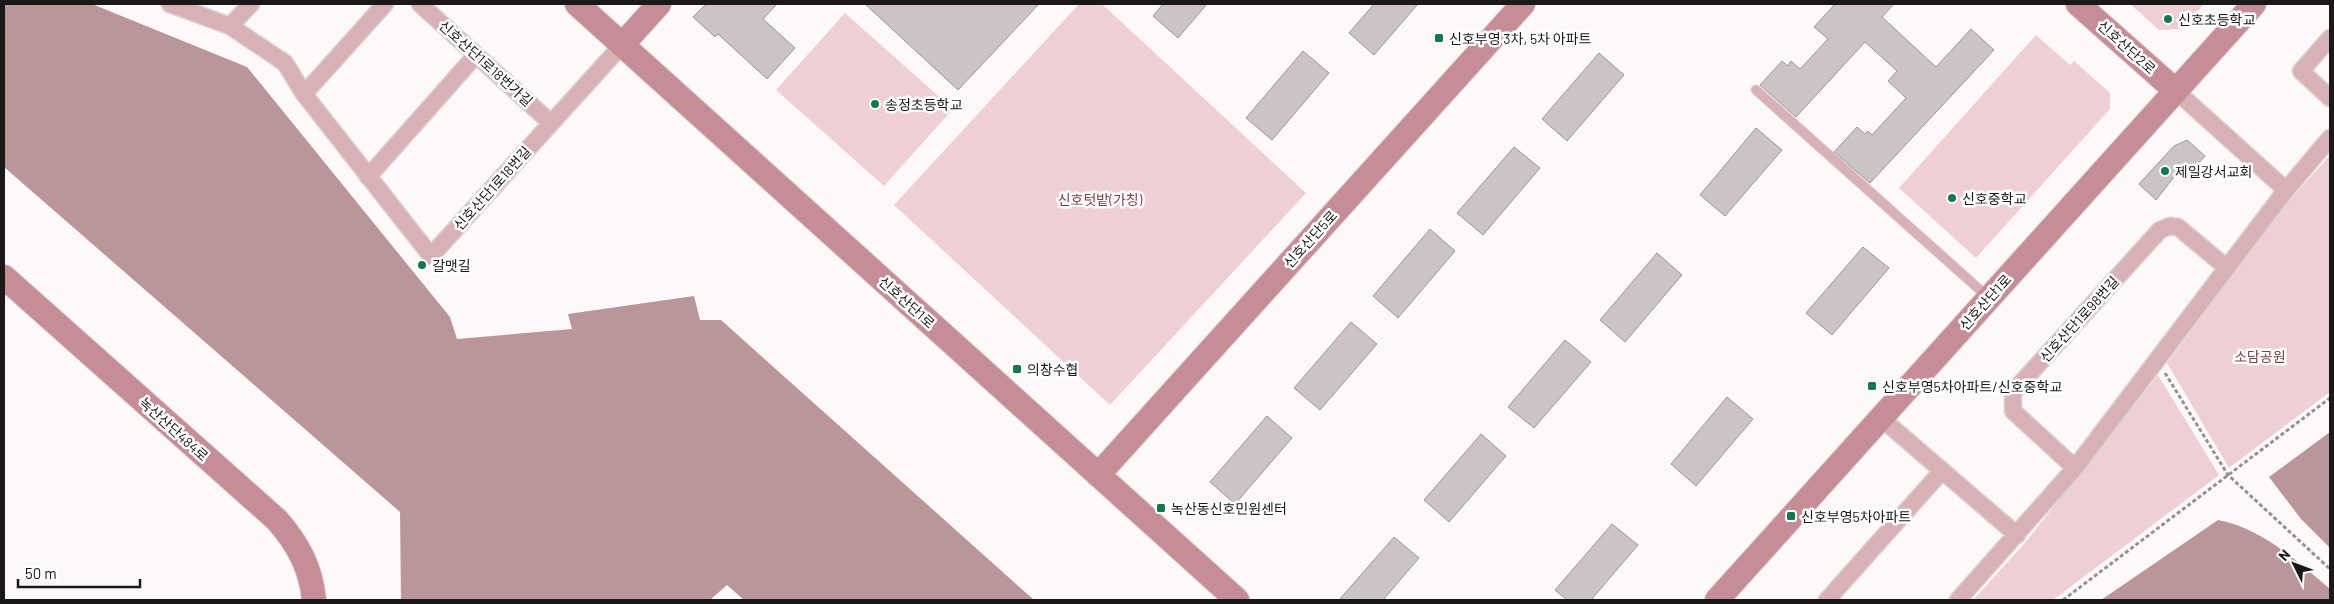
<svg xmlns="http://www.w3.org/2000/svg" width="2334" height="604" font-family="Barlow,'Noto Sans KR',sans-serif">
<rect width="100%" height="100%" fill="#fef8f9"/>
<path fill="#eed0d4" d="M 1079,4 L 1102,4 L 1306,193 L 1110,405 L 894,205 Z
M 2130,4 L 2204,4 L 2181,29 L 2159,30 Z
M 845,13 L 953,109 L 884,186 L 776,90 Z
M 2036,35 L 2070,65 L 2074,61 L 2110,93 L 2110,109 L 1976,258 L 1899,188 Z
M 2330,155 L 2330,392 L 2229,468 L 2167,363 L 2283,208 Z
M 2158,375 L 2219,475 L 2053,600 L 1973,600 L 2024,544 Z"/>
<path fill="#ba969b" d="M 4,4 L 92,4 L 247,67 L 450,317 L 457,339 L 572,329 L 568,314 L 694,296 L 700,320 L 721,320 L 1034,600 L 744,600 L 727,585 L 710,600 L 401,600 L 400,512 L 4,167 Z
M 2330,432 L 2330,548 L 2301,519 L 2269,477 Z
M 2218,520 C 2262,528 2298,562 2330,589 L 2330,600 L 2101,600 Z"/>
<path fill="#cbc3c4" stroke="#9e9596" d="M 706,4 L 777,4 L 763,19 L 795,48 L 767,79 L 718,34 L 715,37 L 693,17 Z
M 865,4 L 1039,4 L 958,90 Z
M 1163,4 L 1207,4 L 1178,38 L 1153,16 Z
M 1374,4 L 1418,4 L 1374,55 L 1349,33 Z
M 1835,4 L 1894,4 L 1882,17 L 1936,67 L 1971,29 L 1994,50 L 1870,183 L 1834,152 L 1857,127 L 1865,134 L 1868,131 L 1872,135 L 1906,98 L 1888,81 L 1897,71 L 1865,42 L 1796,117 L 1760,85 L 1782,61 L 1788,66 L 1791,61 L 1800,69 L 1828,39 L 1814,27 Z
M 1303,51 L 1329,73 L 1272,140 L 1246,118 Z
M 1599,53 L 1624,75 L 1567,141 L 1542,119 Z
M 1756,128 L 1782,150 L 1725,216 L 1700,195 Z
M 2187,140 L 2205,156 L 2189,174 L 2181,168 L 2156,200 L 2139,184 L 2174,146 Z
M 1514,147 L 1540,168 L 1483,235 L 1457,213 Z
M 1430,229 L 1455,251 L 1398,318 L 1373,296 Z
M 1863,247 L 1889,268 L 1832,335 L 1806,313 Z
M 1657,253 L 1682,275 L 1625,342 L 1600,320 Z
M 1351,322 L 1377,344 L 1320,410 L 1294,388 Z
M 1565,340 L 1591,362 L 1534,428 L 1508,407 Z
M 1727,397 L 1753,419 L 1696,486 L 1671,464 Z
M 1267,416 L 1292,438 L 1235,504 L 1210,482 Z
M 1481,434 L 1506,456 L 1449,522 L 1424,500 Z
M 1612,524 L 1638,545 L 1591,600 L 1567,600 L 1555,590 Z
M 1394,537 L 1419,558 L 1383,600 L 1339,600 Z"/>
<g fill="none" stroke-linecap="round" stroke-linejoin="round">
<g stroke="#dad4d5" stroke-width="11">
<path id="lane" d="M 1756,90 L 1989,298"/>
</g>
<g stroke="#dad4d5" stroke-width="19">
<path id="street" d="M 170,4 L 230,26 L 285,63 L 304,94 L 431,256 L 622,45
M 420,4 L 551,123
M 230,26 L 251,4
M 2330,38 L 2301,71 L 2330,98
M 2176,91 L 2286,190
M 304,94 L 385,4
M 368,177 L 476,55
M 1881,418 L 2017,535
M 2075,468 L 2013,411 L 2013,392 L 2160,230 L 2170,226 L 2178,227 L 2227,268
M 1827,600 L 1942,471
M 1958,600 L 2075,468 L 2286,190 L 2330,138"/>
</g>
<g stroke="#dad4d5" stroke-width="26">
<path id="secondary" d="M 577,4 L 1237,600
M 2078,4 L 2176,91
M 622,45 L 659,4
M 4,277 L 277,520 C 298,544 311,568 314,600
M 1098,475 L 1523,4
M 1717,600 L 2254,4"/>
</g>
<path stroke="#969293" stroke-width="3" stroke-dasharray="4 2.5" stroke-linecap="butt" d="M 2165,373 L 2228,475 L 2330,569
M 2063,600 L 2330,398"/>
<use href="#lane" stroke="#d8b1b6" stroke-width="9"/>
<use href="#street" stroke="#d8b1b6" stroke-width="16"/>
<use href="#secondary" stroke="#c58d95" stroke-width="24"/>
</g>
<g fill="#15774e" stroke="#fff" stroke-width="2">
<circle cx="2168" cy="19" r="5"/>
<rect x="1434" y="33" width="10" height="10" rx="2.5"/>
<circle cx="875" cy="104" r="5"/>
<circle cx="2165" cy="171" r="5"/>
<circle cx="1952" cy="198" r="5"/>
<circle cx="422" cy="265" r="5"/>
<rect x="1012" y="364" width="10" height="10" rx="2.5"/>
<rect x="1867" y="381" width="10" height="10" rx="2.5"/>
<rect x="1156" y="503" width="10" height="10" rx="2.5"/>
<rect x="1786" y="511" width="10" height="10" rx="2.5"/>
</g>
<g text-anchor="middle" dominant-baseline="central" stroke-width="5" stroke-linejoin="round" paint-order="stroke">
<g font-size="14" fill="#1b1819" stroke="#fff" text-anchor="start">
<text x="2178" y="19">신호초등학교</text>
<text x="1449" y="38">신호부영 3차, 5차 아파트</text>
<text x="885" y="104">송정초등학교</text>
<text x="2175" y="171">제일강서교회</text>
<text x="1962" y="198">신호중학교</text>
<text x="432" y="265">갈맷길</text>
<text x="1027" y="369">의창수협</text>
<text x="1882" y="386">신호부영5차아파트/신호중학교</text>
<text x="1171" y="508">녹산동신호민원센터</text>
<text x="1801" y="516">신호부영5차아파트</text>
</g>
<g font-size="14" fill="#1b1819" stroke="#fff">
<text transform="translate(2127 47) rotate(42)">신호산단2로</text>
<text transform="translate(486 63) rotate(42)">신호산단1로18번가길</text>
<text transform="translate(492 188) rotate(-48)">신호산단1로18번길</text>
<text transform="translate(1310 239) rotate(-48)">신호산단5로</text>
<text transform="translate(907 302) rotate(42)">신호산단1로</text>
<text transform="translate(1985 302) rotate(-48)">신호산단1로</text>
<text transform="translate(2079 319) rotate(-48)">신호산단1로98번길</text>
<text transform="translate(174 429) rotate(42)">녹산산단484로</text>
</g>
<g font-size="14" fill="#79444d" stroke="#fff">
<text x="1100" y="199">신호텃밭(가칭)</text>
<text x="2260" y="356">소담공원</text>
</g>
</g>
<rect width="2334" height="604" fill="none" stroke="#1b1819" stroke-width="10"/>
<g transform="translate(2294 564) rotate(312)" stroke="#ffffff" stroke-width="4" paint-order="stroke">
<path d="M0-4L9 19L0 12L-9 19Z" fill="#1b1819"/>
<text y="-8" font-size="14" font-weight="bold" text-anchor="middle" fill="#1b1819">N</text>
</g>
<path d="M18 579v8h122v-8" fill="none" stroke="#1b1819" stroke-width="2.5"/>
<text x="25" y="579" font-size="15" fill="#1b1819" stroke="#ffffff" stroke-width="4" paint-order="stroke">50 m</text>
</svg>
